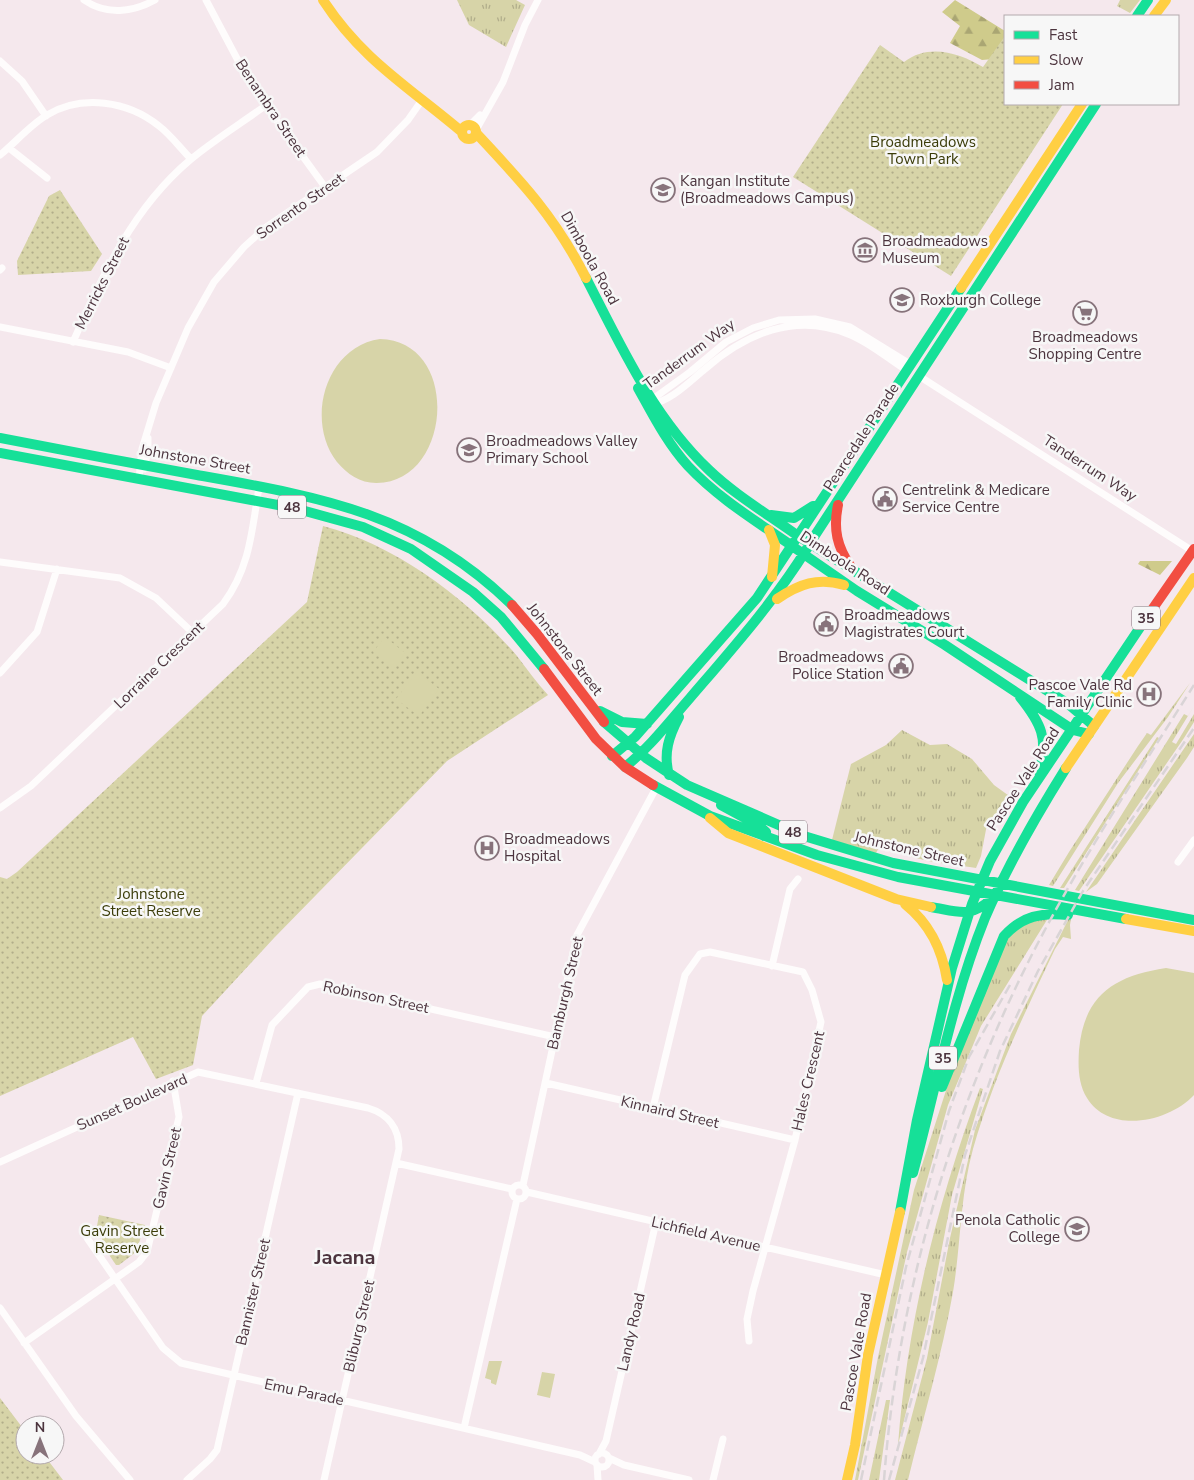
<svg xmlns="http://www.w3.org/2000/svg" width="1194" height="1480" font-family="'Nunito Sans',sans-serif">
<defs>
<pattern id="grass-tufts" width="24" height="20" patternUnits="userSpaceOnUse" patternTransform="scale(1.25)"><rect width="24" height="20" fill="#d7d4a8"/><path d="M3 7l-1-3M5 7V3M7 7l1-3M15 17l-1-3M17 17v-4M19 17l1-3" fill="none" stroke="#b1ad8a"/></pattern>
<pattern id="forest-firs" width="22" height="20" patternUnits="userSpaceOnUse" patternTransform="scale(1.25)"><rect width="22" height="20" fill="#cfcb8b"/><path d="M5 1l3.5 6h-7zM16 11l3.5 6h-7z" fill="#aaa673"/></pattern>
<pattern id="park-dots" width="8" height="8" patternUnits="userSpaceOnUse" patternTransform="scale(1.25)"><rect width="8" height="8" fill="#d7d4a8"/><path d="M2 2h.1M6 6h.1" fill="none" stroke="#b1ad8a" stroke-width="1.8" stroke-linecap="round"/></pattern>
</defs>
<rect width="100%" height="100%" fill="#f5e8ed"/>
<path fill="url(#grass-tufts)" d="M 457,0 L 516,0 L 525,5 L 506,47 L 469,25 Z
M 1120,0 L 1140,0 L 1130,13 L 1117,6 Z
M 1190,683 L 1168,717 L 1118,783 L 1053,886 L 1049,885 L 1069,852 L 1138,746 L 1147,733 L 1151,735 Z
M 1194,706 L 1172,742 L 1176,744 L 1194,714 L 1194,722 L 1184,738 L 1079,891 L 1075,890 L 1184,714 L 1188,716 Z
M 902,730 L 930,745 L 947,744 L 972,759 L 994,785 L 1012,798 L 1006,812 L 988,819 L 981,856 L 976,868 C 943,863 910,862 882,842 L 876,853 L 832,840 L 851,764 L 886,745 Z
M 1194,734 L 1194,747 L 1187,758 L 1097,884 L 1086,892 Z
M 1157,737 L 1159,738 L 1064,888 L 1060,888 Z
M 1050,915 L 981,1026 L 948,1105 L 907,1252 L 858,1480 L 855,1480 L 878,1357 L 914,1190 L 950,1078 L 1007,938 L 1022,924 Z
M 1069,918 L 1071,919 L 1070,925 L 1071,939 L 1063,937 L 1055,949 C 1024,1014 993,1079 973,1149 C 960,1196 961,1244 953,1292 C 942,1355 923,1418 908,1480 L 895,1480 L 927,1358 L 950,1238 L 975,1130 L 1011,1034 Z
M 980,1088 L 983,1089 L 952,1195 L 928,1322 L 898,1445 C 907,1323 937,1203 980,1088 Z
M 886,1400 L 890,1400 L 879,1480 L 869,1480 Z"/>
<path fill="url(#forest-firs)" d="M 955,0 L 1005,31 L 1005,58 L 982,60 L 950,43 L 960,26 L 942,12 Z
M 1140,561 L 1172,561 L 1160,575 L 1138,564 Z"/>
<path fill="url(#park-dots)" d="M 1005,36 L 1005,104 L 1063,104 L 951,276 L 793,177 L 880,45 L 904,62 C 929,43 959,53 983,67 Z
M 60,190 L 102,254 L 91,271 L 18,275 L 17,261 L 49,196 Z
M 323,526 C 396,545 468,599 517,656 C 527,669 537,683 548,695 L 447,761 L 274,938 L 202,1016 L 193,1065 L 156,1079 L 133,1037 L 0,1096 L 0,877 L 7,879 L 17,872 L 307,602 Z
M 99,1215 L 145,1225 L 136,1252 L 119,1265 L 116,1265 L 103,1246 L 101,1233 L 97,1226 Z
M 0,1398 L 25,1431 L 25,1455 L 44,1455 L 63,1480 L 0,1480 Z"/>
<path fill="#d7d4a8" d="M 380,339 C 462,341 452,484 376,483 C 360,483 347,474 337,462 C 305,421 325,347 380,339 Z
M 385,637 L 405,653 L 394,668 L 373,652 Z
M 417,672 L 439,689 L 419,716 L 396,699 Z
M 1166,968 L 1194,973 L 1194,1095 C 1169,1122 1110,1135 1087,1098 C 1078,1084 1078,1066 1079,1050 C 1084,995 1114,976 1166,968 Z
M 489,1361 L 502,1361 L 496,1385 L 491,1383 L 491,1380 L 485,1378 Z
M 542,1372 L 555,1374 L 550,1398 L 537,1395 Z"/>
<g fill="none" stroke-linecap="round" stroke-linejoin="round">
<path stroke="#fefcfc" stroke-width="7" d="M 84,0 C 107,16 133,12 155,0
M 206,0 L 251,85 L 325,187
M 0,61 L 22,81 L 46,116
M 470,125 L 480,115
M 476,130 L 503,82 L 525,25 L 538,0
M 9,148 L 47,178
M 0,155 C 15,143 30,125 47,115 C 82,94 128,101 159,126 C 171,135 180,148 191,159
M 0,270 L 2,268
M 0,327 L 128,352 L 171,368
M 73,342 C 103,274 133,208 190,160 C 214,140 240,124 265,106
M 919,376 L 1194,552
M 650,401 L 690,372 L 726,342 L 753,328 L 779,320 L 815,319 L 850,327 L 910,364
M 651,404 C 670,402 690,381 705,369 C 745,334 795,312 848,334 C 869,342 887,358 906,370
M 144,469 L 148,450 L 148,438
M 139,479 L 142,449 L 156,403 L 188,328 L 214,282 L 244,247 L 265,228 L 377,152 L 408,120 L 422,100
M 0,562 L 120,578 L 156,598 L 193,633
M 0,673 L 37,632 L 57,569
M 0,808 L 31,786 L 223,604 C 250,568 252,530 259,487
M 1178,862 L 1194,840
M 772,966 L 790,889 L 798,879
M 256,1083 L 272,1025 L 308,987 L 320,984 L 555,1037
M 546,1083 L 795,1140
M 653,1108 L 685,975 L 700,954 L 710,952 L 803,972 L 812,990 L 821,1022 L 795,1140 L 753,1291 L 747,1319 L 749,1341
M 0,1162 L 198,1072 L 368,1108 C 388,1114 399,1128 399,1149 L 324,1480
M 396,1163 L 512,1189
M512 1192a7 7 0 1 1 14 0a7 7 0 1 1-14 0Z
M 523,1185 L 577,935 L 656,788
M 527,1192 L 886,1275
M 87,1238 L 163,1348 L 181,1363 L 580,1455 L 595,1462
M 0,1308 L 76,1416 L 130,1480
M 24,1343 L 139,1262 L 147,1252 L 179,1117 L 173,1081
M 464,1428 L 517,1199
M595 1460a7 7 0 1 1 14 0a7 7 0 1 1-14 0Z
M 599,1454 L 606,1441 L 656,1222
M 609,1458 L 624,1465 L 689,1480
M 597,1465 L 598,1480
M 187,1480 L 210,1459 L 217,1450 L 298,1093
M 713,1480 L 723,1439"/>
<path stroke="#16e098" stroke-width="10" d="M 1137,16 L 1148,0
M 586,278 C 621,346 653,417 709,470 C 735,495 769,515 798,536 L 961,288
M 638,388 C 653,415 667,443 688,466 C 718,498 756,521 792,546
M 0,438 C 66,451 131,463 197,475 C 321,497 418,513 512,605
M 0,453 L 294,508 L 363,527 L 411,549 L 473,592 L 501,617 L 544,669
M 771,515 L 794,518 L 813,506
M 810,543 L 1096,104
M 792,546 L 857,591 L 945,645 L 1073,730 L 1089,734
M 1020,697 C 1041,723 1049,739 1039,772
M 600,711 L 622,722 L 647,724
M 604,722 L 646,758 L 687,785 L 804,836 L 893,863 L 1194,920
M 612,756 L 635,737 L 757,598 L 798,536 L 1067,703 L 1094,726
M 625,767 C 650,747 669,722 690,698 C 732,649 774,602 808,547
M 669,775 C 663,753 669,736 679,717
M 653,785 L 710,816 L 817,855 L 898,877 L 1126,919
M 721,805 L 758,825 L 766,832 L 764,836
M 931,907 C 956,911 971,919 991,899
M 942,1087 L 1004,936 C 1022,916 1042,912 1068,915
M 913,1173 C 936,1088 952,1000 985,918 C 1007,866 1036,816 1066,768
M 900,1212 L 917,1120 L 952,968 L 972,904 L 990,861 L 1023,802 L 1149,614"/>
<path stroke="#ffcf43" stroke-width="10" d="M 323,0 C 362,60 409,87 462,132
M 1154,16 L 1166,0
M462 132a7 7 0 1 1 14 0a7 7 0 1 1-14 0Z
M 476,133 C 522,182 555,217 586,278
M 961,288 L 1082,104
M 769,530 L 775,545 L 772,577
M 777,599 C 799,584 818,577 844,585
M 1066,768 L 1194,578
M 710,818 L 728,833 L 896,899 L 931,907
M 905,904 C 930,924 942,949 947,980
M 1126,919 L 1194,931
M 847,1480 L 855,1445 L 868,1355 L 900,1212"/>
<path stroke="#f24e42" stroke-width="10" d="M 838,505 C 833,529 837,547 851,567
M 512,605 L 537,634 L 604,722
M 1149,614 L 1194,549
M 544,669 L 596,739 L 625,767 L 653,785"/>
<path stroke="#d9d4d6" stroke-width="2.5" stroke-dasharray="10 5" stroke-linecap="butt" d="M 861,1480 L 906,1267 L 949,1111 L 969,1057 L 1010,985
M 884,1480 C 898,1293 952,1107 1039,941 C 1085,853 1141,769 1194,685
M 889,1480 L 923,1358 L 965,1155 L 1000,1051 L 1038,971 L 1083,891 L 1194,728"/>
</g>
<defs>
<g id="university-ring" transform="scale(1.25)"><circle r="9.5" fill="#f7f7f7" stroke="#87737b" stroke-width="1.5"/><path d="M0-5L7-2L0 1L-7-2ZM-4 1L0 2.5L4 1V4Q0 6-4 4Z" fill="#87737b"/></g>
<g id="museum-ring" transform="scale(1.25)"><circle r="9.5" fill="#f7f7f7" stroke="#87737b" stroke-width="1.5"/><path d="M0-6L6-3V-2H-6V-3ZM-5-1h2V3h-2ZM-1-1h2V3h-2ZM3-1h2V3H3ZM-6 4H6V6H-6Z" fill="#87737b"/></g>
<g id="school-ring" transform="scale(1.25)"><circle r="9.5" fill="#f7f7f7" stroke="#87737b" stroke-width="1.5"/><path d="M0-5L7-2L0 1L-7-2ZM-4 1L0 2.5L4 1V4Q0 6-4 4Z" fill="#87737b"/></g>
<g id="supermarket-ring" transform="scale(1.25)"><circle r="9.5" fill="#f7f7f7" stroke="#87737b" stroke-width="1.5"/><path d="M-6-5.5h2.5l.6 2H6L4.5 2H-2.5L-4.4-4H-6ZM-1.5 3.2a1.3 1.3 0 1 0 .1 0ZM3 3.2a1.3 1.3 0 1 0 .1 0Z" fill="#87737b"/></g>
<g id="civic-ring" transform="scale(1.25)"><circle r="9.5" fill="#f7f7f7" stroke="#87737b" stroke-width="1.5"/><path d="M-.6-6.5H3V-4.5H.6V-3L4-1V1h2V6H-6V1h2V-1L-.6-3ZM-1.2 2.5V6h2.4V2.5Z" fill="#87737b"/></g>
<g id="hospital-ring" transform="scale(1.25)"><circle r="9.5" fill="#f7f7f7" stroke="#87737b" stroke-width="1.5"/><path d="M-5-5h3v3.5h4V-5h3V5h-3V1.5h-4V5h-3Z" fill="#87737b"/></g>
</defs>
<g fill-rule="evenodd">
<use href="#university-ring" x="663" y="190"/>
<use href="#museum-ring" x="865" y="250"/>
<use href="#school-ring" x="902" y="300"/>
<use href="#supermarket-ring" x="1085" y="313"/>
<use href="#school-ring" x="469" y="450"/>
<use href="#civic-ring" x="885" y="499"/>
<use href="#civic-ring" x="826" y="624"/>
<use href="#civic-ring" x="901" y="666"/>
<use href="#hospital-ring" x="1149" y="694"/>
<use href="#hospital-ring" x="487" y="848"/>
<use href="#school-ring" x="1077" y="1229"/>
</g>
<g text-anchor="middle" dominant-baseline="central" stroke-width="5" stroke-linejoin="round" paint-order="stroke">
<g fill="#f7f7f7" stroke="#7f6e76" stroke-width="1">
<rect x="278" y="495.5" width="28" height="23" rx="4"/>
<rect x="1132" y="606.5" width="28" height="23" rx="4"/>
<rect x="779" y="820.5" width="28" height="23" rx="4"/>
<rect x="929" y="1046.5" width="28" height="23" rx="4"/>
</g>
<g font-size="14" font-weight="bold" fill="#4c343e">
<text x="292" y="507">48</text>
<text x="1146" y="618">35</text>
<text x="793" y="832">48</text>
<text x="943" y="1058">35</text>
</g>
<g font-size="15" fill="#4c343e" stroke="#f7f7f7">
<text transform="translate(271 108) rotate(56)">Benambra Street</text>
<text transform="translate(300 206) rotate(-35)">Sorrento Street</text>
<text transform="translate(590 258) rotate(61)">Dimboola Road</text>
<text transform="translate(102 283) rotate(-63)">Merricks Street</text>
<text transform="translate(689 354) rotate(-36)">Tanderrum Way</text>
<text transform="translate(861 437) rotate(-57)">Pearcedale Parade</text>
<text transform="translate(195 459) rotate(10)">Johnstone Street</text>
<text transform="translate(1090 468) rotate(33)">Tanderrum Way</text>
<text transform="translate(845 563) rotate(33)">Dimboola Road</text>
<text transform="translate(565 649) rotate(52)">Johnstone Street</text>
<text transform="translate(159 665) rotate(-44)">Lorraine Crescent</text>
<text transform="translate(1023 779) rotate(-57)">Pascoe Vale Road</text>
<text transform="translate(909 849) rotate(13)">Johnstone Street</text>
<text transform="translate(565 993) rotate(-77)">Bamburgh Street</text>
<text transform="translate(376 997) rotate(12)">Robinson Street</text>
<text transform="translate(808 1081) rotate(-77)">Hales Crescent</text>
<text transform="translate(132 1102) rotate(-24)">Sunset Boulevard</text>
<text transform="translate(670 1112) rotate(13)">Kinnaird Street</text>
<text transform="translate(167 1168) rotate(-77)">Gavin Street</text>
<text transform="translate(706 1234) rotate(13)">Lichfield Avenue</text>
<text transform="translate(253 1292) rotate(-77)">Bannister Street</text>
<text transform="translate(359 1326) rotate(-77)">Bliburg Street</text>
<text transform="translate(631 1332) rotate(-77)">Landy Road</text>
<text transform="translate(856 1352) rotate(-80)">Pascoe Vale Road</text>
<text transform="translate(304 1392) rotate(12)">Emu Parade</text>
</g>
<g font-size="15" fill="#3b3c09" stroke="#f7f7f7">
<text x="923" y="142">Broadmeadows<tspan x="923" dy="17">Town Park</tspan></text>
<text x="151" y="894">Johnstone<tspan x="151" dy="17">Street Reserve</tspan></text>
<text x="122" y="1231">Gavin Street<tspan x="122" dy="17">Reserve</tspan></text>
</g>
<g font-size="15" fill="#4c343e" stroke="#f7f7f7" text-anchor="start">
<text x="680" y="181">Kangan Institute<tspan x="680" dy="17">(Broadmeadows Campus)</tspan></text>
<text x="882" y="241">Broadmeadows<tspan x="882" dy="17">Museum</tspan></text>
<text x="920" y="300">Roxburgh College</text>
<text x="1085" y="337" text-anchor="middle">Broadmeadows<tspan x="1085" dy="17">Shopping Centre</tspan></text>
<text x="486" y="441">Broadmeadows Valley<tspan x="486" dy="17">Primary School</tspan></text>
<text x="902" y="490">Centrelink &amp; Medicare<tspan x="902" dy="17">Service Centre</tspan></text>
<text x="844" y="615">Broadmeadows<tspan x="844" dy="17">Magistrates Court</tspan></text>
<text x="884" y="657" text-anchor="end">Broadmeadows<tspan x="884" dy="17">Police Station</tspan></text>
<text x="1132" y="685" text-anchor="end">Pascoe Vale Rd<tspan x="1132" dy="17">Family Clinic</tspan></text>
<text x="504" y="839">Broadmeadows<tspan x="504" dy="17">Hospital</tspan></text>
<text x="1060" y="1220" text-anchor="end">Penola Catholic<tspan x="1060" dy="17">College</tspan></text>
</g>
<g font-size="20" font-weight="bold" fill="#4c343e" stroke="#f7f7f7">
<text x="345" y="1257">Jacana</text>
</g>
</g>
<rect x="1004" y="15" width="175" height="90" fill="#f7f7f7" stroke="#b3a9ad"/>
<rect x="1014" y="31" width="25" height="8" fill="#16e098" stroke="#b3a9ad"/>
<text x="1049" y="40" font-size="15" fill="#4c343e">Fast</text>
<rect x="1014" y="56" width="25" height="8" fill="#ffcf43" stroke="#b3a9ad"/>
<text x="1049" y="65" font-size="15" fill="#4c343e">Slow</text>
<rect x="1014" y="81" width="25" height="8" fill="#f24e42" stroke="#b3a9ad"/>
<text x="1049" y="90" font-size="15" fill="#4c343e">Jam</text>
<g transform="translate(40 1440)"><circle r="24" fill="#f7f7f7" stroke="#b3a9ad"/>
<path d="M0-4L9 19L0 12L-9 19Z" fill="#87737b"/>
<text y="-8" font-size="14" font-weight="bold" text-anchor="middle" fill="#4c343e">N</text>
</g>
</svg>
